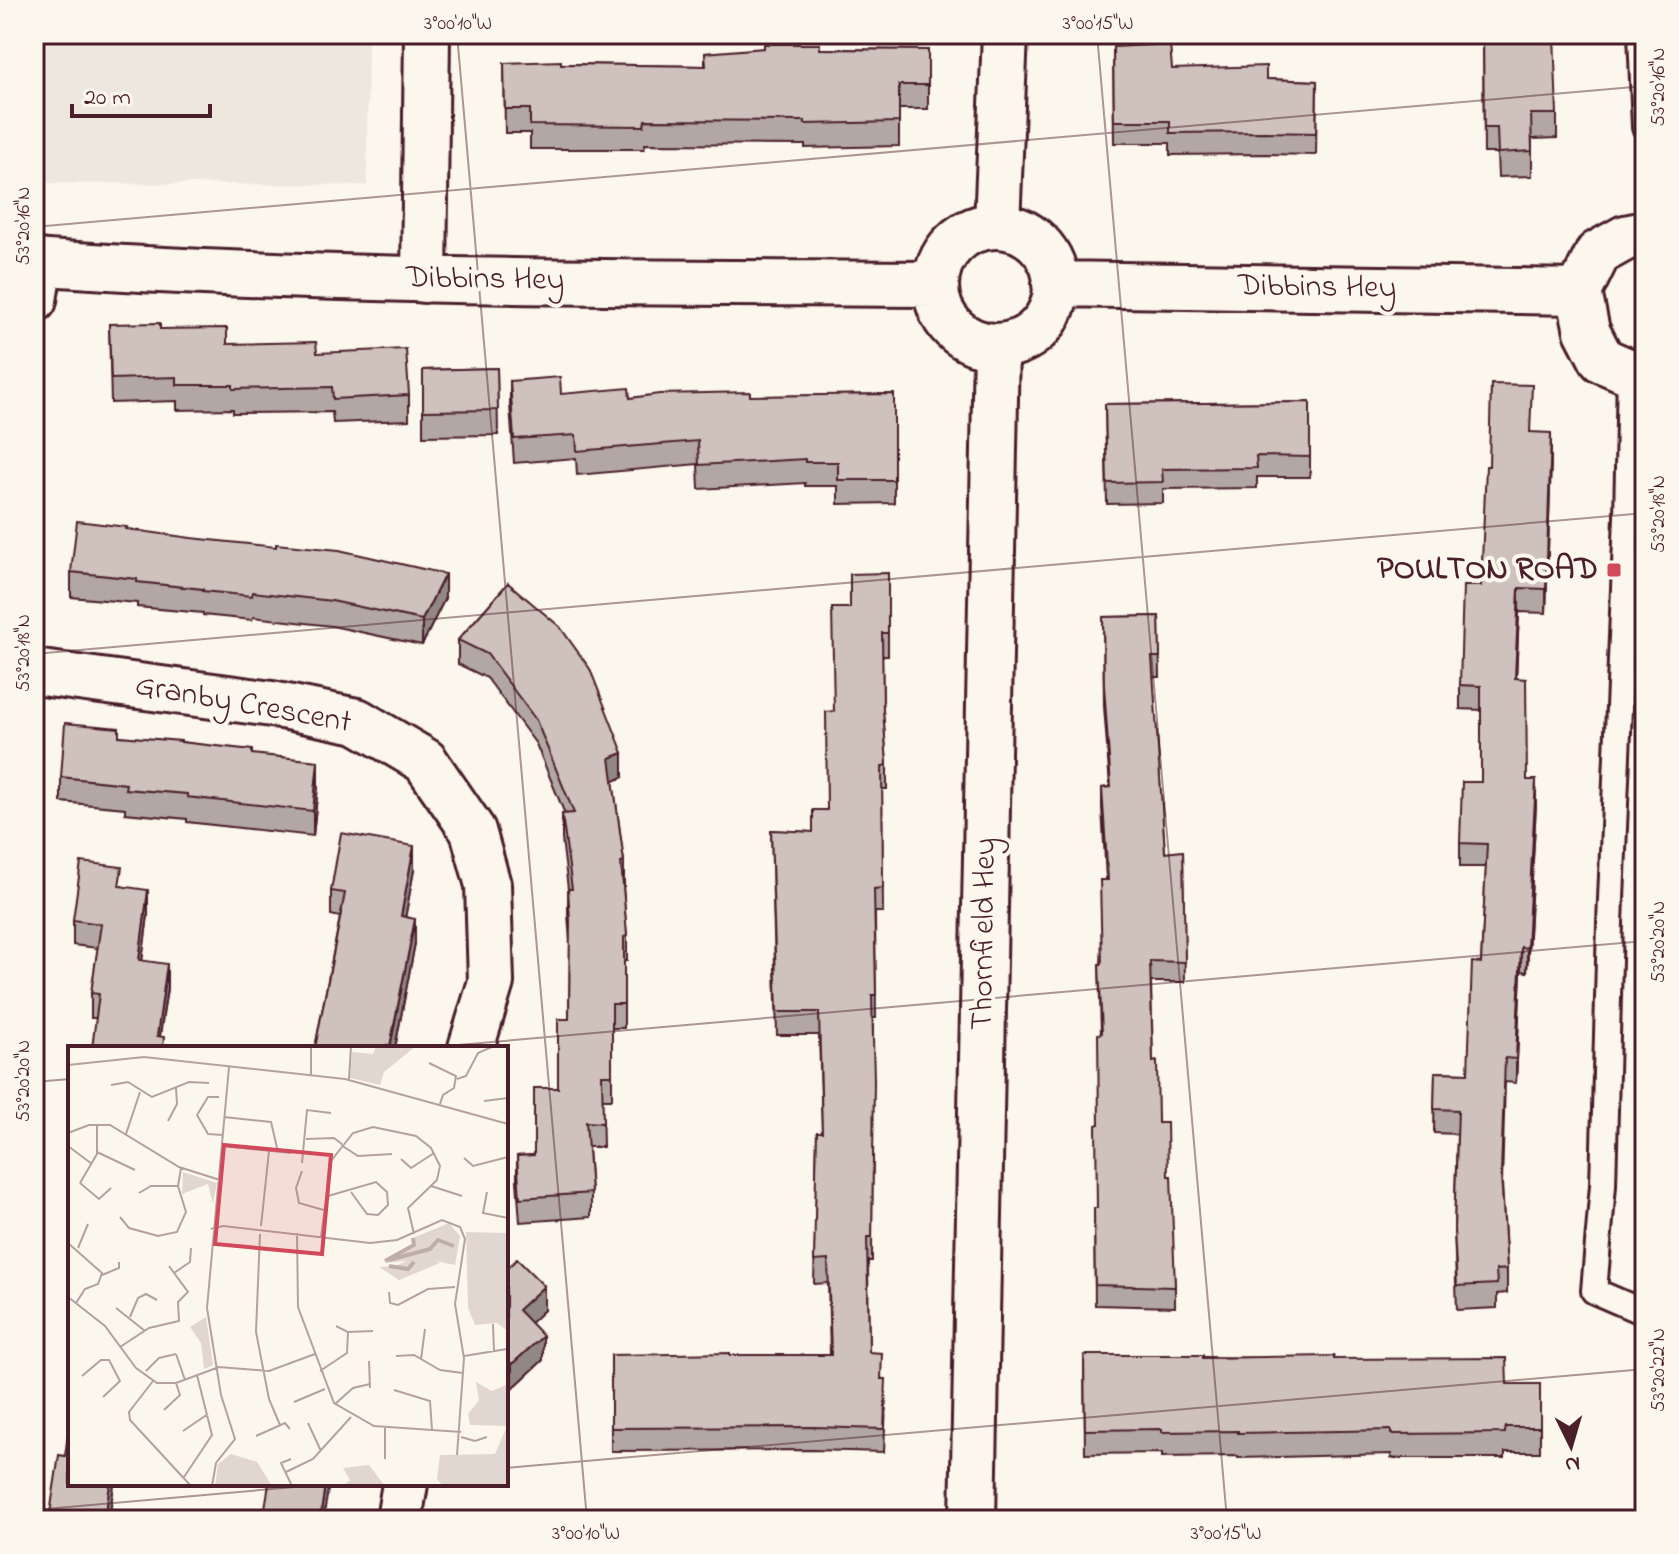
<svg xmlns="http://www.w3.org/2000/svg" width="1679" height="1554" font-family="'Indie Flower',sans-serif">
<rect width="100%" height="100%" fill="#fbf7ec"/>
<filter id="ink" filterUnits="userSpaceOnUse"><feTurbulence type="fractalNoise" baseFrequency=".0125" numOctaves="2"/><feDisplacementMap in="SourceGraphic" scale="16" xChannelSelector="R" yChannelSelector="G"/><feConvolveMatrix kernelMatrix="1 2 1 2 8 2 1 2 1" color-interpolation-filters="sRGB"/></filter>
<g filter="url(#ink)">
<path fill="#eee7de" d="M 34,34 L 368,34 L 367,185 L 34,183 Z"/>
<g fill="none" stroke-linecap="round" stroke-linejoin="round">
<g stroke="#4a1f2b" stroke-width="30">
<path id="service" d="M 1641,34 L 1645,127
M 1630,372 L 1627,517 L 1610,923 L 1603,1185 L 1594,1291 L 1645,1313"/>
</g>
<g stroke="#4a1f2b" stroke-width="50">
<path id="minor" d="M 997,225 L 1005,34
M936 286a60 60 0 1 1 120 0a60 60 0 1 1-120 0Z
M 1645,234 L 1625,238 L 1598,253 L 1579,292 L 1587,331 L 1602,360 L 1630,372 L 1645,376
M 34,262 C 334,284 635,282 936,284
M 424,280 L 427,34
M 1055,284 L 1579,292
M 34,300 L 40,262
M 34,672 L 272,704 L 357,721 L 425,761 L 473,831 L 488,885 L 491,982 L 471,1048
M 399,1520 L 405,1484
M 973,1520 L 996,347"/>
</g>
<use href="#service" stroke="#fbf7ec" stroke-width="24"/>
<use href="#minor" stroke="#fbf7ec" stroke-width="44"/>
</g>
<path fill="#b2a7a2" stroke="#4a1f2b" stroke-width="2" d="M 1483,34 L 1557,114 L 1557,138 L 1532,139 L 1532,176 L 1498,177 L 1497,153 L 1484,153 Z
M 1113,47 L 1172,69 L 1266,79 L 1317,81 L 1316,155 L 1265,154 L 1170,155 L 1170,143 L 1114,143 Z
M 820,49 L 928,50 L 928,109 L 899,109 L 899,146 L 805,148 L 805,145 L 645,144 L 644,149 L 530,149 L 530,133 L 505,133 L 504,63 L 705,66 L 705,53 Z
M 109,324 L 227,344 L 317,353 L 409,395 L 409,420 L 333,423 L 332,412 L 233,413 L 233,409 L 177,410 L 177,401 L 111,403 Z
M 497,368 L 498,435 L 423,436 L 423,370 Z
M 510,381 L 561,394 L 630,398 L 894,394 L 894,503 L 838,504 L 838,486 L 805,486 L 805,483 L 699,489 L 698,464 L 577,475 L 576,458 L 514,463 L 510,405 Z
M 1310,402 L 1310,477 L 1257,477 L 1257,488 L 1163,489 L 1163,503 L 1107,504 L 1105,404 Z
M 1531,432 L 1551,457 L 1546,613 L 1519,612 L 1516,678 L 1527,780 L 1536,804 L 1527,972 L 1521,971 L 1516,1083 L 1505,1082 L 1502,1183 L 1507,1269 L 1507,1293 L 1497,1294 L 1497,1308 L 1457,1310 L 1454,1229 L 1457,1134 L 1434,1133 L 1435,1072 L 1468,1073 L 1481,963 L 1486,867 L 1460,867 L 1460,843 L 1481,782 L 1481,710 L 1460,709 L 1460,685 L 1481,586 L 1489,466 Z
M 127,529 L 445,598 L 422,645 L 332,626 L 253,617 L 252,620 L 203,615 L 203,613 L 137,607 L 137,603 L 71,597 L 71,572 Z
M 888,573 L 888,656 L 882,656 L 883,710 L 887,765 L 887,789 L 882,789 L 883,912 L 875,912 L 876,1018 L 873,1018 L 872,1261 L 868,1261 L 869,1352 L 882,1379 L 886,1403 L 884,1452 L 813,1450 L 611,1451 L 611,1355 L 830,1355 L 828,1283 L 814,1284 L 817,1132 L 822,1132 L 819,1035 L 777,1035 L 771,830 L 813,832 L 827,810 L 834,711 L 850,608 Z
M 508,583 L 623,777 L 613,781 L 624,861 L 624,886 L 623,886 L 627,936 L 627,961 L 624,961 L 624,1028 L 612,1028 L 612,1099 L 602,1099 L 603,1147 L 588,1147 L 591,1193 L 591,1217 L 520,1222 L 517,1181 L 517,1156 L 534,1155 L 558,1088 L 569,1019 L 570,942 L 568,914 L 568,889 L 562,839 L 562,814 L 565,814 L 536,744 L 487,678 L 458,664 L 458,640 Z
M 1159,616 L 1160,677 L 1153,677 L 1165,853 L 1183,851 L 1185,982 L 1151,982 L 1153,1062 L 1158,1123 L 1168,1176 L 1175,1287 L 1175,1307 L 1095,1305 L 1094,1208 L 1097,1208 L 1101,1033 L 1099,964 L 1101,964 L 1106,880 L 1102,808 L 1102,788 L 1110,787 L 1104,706 L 1103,617 Z
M 119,736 L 181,742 L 252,754 L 318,786 L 313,836 L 187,822 L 187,819 L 125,813 L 125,808 L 61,802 L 61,777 Z
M 414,870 L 405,917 L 415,943 L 395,1048 L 315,1048 L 340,917 L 331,915 L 331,891 Z
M 122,886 L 148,915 L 142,960 L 167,988 L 160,1036 L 164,1048 L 96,1018 L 91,1018 L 91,993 L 98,948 L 73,945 L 73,920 Z
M 506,1269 L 544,1310 L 530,1323 L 543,1360 L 512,1389 L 506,1382 Z
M 1084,1355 L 1334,1359 L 1507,1384 L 1540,1384 L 1540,1452 L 1505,1452 L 1505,1458 L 1391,1458 L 1391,1454 L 1238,1458 L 1238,1456 L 1162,1457 L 1162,1453 L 1085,1454 Z
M 70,1484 L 114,1484 L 109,1520 L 49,1520 Z"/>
<path fill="#918884" stroke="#4a1f2b" stroke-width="2" d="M 1551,433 L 1551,457 L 1546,613 L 1546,589 Z
M 445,574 L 445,598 L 422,645 L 422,620 Z
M 1519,588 L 1519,612 L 1515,702 L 1515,678 Z
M 623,753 L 623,777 L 610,783 L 610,758 Z
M 318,761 L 318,786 L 313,836 L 313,811 Z
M 1536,780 L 1536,804 L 1527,972 L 1527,948 Z
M 414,846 L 414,870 L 401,941 L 401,916 Z
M 148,890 L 148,915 L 139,985 L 139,960 Z
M 415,919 L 415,943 L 395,1048 L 390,1048 Z
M 1521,947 L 1521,971 L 1516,1083 L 1516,1059 Z
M 167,964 L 167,988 L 158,1048 L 157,1036 Z
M 544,1286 L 544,1310 L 518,1335 L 518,1310 Z
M 543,1336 L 543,1360 L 512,1389 L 512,1364 Z
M 110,1484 L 114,1484 L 109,1520 L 105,1520 Z
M 325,1484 L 329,1484 L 323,1520 L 320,1520 Z"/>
<path fill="#cfc2bc" stroke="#4a1f2b" stroke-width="2" d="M 1483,34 L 1554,34 L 1557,114 L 1531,114 L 1532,151 L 1498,153 L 1497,128 L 1484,128 Z
M 764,44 L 820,44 L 820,49 L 928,50 L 928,85 L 899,85 L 899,122 L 805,124 L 805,121 L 645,120 L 644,126 L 530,125 L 530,109 L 505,109 L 504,63 L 561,61 L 561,64 L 706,66 L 705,53 L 764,48 Z
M 1170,44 L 1172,69 L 1266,66 L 1266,79 L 1317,81 L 1316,133 L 1265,132 L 1170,133 L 1170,121 L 1114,121 L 1113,47 Z
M 160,323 L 160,329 L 227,328 L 227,344 L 316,342 L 317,353 L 406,349 L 409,395 L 333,399 L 332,387 L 233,389 L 233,385 L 177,385 L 177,377 L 111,379 L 109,324 Z
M 497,368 L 498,410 L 423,411 L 423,370 Z
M 560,377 L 561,394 L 629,388 L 630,398 L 659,394 L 750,392 L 750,396 L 894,394 L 894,480 L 838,480 L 838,462 L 805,462 L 805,459 L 699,465 L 698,441 L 577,451 L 576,435 L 514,439 L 510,381 Z
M 1491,384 L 1532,385 L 1530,432 L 1551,433 L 1546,589 L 1519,588 L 1515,678 L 1526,679 L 1527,780 L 1536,780 L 1527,948 L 1521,947 L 1516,1059 L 1505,1058 L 1501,1175 L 1507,1269 L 1496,1270 L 1497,1284 L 1457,1286 L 1454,1229 L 1458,1110 L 1434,1109 L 1435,1072 L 1468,1073 L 1472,962 L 1481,963 L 1487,844 L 1460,843 L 1462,782 L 1481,782 L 1481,686 L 1460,685 L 1463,586 L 1481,586 L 1486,466 L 1489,466 Z
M 1310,402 L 1310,457 L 1256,456 L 1257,468 L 1162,469 L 1163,482 L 1107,483 L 1105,404 Z
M 77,521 L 127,527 L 126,529 L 191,538 L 276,547 L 276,544 L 339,550 L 445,574 L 422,620 L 332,601 L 253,592 L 252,596 L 203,591 L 203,589 L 137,582 L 137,579 L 71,572 Z
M 888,573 L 888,633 L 882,633 L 883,710 L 887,765 L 882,766 L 883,888 L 874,889 L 876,995 L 872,995 L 874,1081 L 872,1237 L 867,1237 L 869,1352 L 882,1353 L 881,1379 L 886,1379 L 884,1429 L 813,1427 L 611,1428 L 611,1355 L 730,1353 L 730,1355 L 831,1355 L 828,1260 L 814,1261 L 817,1132 L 822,1132 L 819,1012 L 777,1012 L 771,830 L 813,832 L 813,810 L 827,810 L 826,712 L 834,711 L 832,608 L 850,608 L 850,574 Z
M 508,583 L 560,627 L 590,669 L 623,753 L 610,758 L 624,861 L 621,862 L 627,936 L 624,937 L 624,1004 L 612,1004 L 612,1075 L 602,1075 L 603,1123 L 586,1122 L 591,1193 L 520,1198 L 517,1156 L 534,1155 L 534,1088 L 558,1088 L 558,1019 L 569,1019 L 570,920 L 568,889 L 572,889 L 562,814 L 574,813 L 536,720 L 487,654 L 458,640 Z
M 1159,616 L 1160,657 L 1152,657 L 1165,853 L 1183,851 L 1185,962 L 1150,961 L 1153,1062 L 1157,1061 L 1158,1123 L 1167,1123 L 1168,1176 L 1171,1176 L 1175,1287 L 1095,1285 L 1094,1208 L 1097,1208 L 1096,1125 L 1099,1124 L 1098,1034 L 1102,1033 L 1099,964 L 1102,964 L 1100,880 L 1108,880 L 1102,788 L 1111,787 L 1104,686 L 1103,617 Z
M 65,723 L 119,728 L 119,736 L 181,741 L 181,742 L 252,750 L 252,754 L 318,761 L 313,811 L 187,797 L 187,794 L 125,789 L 126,784 L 61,777 Z
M 341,833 L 414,846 L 401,916 L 415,919 L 390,1046 L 387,1045 L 387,1048 L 315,1048 L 345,893 L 331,891 Z
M 81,862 L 122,867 L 119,886 L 148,890 L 139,960 L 167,964 L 157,1036 L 164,1037 L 163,1048 L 92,1048 L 99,994 L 91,993 L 101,924 L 73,920 Z
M 517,1259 L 544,1286 L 518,1310 L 543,1336 L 512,1364 L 506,1358 L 506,1269 Z
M 1084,1355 L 1203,1355 L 1203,1358 L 1334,1356 L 1334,1359 L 1506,1358 L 1507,1384 L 1540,1384 L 1540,1427 L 1505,1427 L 1505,1433 L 1391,1434 L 1391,1430 L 1238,1433 L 1238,1431 L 1162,1432 L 1162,1429 L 1085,1430 Z
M 70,1419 L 70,1484 L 110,1484 L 105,1518 L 91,1516 L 92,1520 L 49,1520 L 59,1455 L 65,1456 Z
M 269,1484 L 325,1484 L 320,1520 L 263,1520 Z"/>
</g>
<path fill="none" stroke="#4a1f2b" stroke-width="2" stroke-opacity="0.45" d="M 457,34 L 587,1520M 1097,34 L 1227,1520M 34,227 L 1645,86M 34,654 L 1645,513M 423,1048 L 1645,941M 34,1082 L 70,1079M 506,1468 L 1645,1369M 34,1510 L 329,1484"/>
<rect fill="#d1495b" stroke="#fbf7ec" stroke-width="3" x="1606" y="562" width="16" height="16" rx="4"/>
<g text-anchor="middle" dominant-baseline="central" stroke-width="8" stroke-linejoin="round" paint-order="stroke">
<g font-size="32" fill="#4a1f2b" stroke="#fbf7ec">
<text transform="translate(485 280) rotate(1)">Dibbins Hey</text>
<text transform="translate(1317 288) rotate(1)">Dibbins Hey</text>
<text transform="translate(243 705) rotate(10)">Granby Crescent</text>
<text transform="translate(985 934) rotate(-89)">Thornfield Hey</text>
</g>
<g font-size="32" font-weight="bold" fill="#4a1f2b" stroke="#fbf7ec" text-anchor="end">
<text x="1598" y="570">POULTON ROAD</text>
</g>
</g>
<g transform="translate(68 1046)">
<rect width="440" height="440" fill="#fbf7ec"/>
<path d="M 308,0 L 348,0 L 316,26 L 312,39 L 282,32 L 284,6 L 305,8 ZM 115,126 L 149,137 L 145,158 L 140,138 L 114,148 ZM 381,177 L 392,190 L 387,219 L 367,215 L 372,217 L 331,234 L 311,221 L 327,220 L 339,215 L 317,217 L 346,199 L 345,192 ZM 398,186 L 440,187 L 440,285 L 429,277 L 407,279 L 400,262 ZM 138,271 L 145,319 L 136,323 L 133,297 L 122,281 ZM 408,336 L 424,345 L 440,338 L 440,440 L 375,440 L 369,433 L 372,409 L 427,408 L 439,380 L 402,379 L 400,368 L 411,354 ZM 163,408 L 189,416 L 204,440 L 147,440 L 150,418 ZM 301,419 L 317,440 L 275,440 L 282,434 L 275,422 Z" fill="#e2d7d0"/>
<path fill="none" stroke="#bfadaa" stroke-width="4" d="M 321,214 L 362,203 L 370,194 L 386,200M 317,215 L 346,199 L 345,192M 321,220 L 340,223 L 346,216"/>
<path fill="none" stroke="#b4a19f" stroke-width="2" d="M 243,0 L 243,29M 361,17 L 388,30 L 386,42 L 375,49 L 372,58M 0,19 L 76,11 L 277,33 L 440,78M 281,33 L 283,0M 389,33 L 398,30 L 410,7 L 426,0M 43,39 L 60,36 L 84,51 L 121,36 L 141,37M 151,51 L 140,51 L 129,69 L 140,88 L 155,89M 416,55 L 440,52M 156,71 L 203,76 L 210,106M 100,75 L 109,58 L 108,42M 0,87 L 21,79 L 42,79 L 111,121 L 152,134M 58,88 L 72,46M 238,93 L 266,92 L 274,98M 273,99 L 290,110 L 324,108M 0,100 L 24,118M 154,100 L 223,107M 29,106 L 67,124M 396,112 L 405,120 L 440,111M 333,113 L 343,122 L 366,107M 234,117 L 239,64 L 263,67M 234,125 L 228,142 L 231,157 L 259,165M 12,137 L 29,108 L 29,78M 12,137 L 31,153 L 43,142M 363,140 L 394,150M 419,146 L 415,167 L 440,172M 71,147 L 83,140 L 110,140M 260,150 L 308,136 L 319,146 L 320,159 L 310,169 L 299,168 L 283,146M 52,171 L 61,182 L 90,190 L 109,186 L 118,166 L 110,140 L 113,122M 193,180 L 201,105M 143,183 L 155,180 L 302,197 L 329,194 L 374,174 L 392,181 L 397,193 L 387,258 L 396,312 L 389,409M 229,187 L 230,261 L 266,357 L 306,380 L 393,386M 192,188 L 188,286 L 201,353 L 212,379M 253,191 L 263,115 L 285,87 L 305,81 L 348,90 L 363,102 L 372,120 L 369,134 L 340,162 L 346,188M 0,197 L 34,227 L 30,238 L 17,243 L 8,257M 10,202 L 20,178M 106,227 L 122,216 L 123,202M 34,229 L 51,222 L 51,216M 321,246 L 322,257 L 330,259 L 360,243 L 387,241M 0,251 L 37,280 L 68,322 L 89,337 L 108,337 L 151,321 L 201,325 L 247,308M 48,262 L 77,285M 62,271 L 70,252 L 78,248 L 89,254M 425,278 L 426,305M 280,286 L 305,285M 52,301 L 81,282 L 111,275 L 110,256 L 120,246 L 101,220M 108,308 L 117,334M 328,310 L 346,309 L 372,324 L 395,327M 396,310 L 439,303M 353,313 L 357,283M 301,315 L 302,342M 78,325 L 91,312 L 108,308M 252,325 L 279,307 L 280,286 L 268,280M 14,330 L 33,314 L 41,314 L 52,335 L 35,351M 85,335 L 61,366 L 62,374 L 123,440M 326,344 L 362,355 L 364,384M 226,356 L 257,343M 267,358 L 285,342 L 302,338M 96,364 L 112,349 L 108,337M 240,377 L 253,405M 317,382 L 317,413M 115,385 L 140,368M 188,390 L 217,377 L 222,383M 393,391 L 407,395 L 419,391M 223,413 L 213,417 L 224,440M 218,426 L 245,413 L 283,371M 116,431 L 144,389 L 129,329M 144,440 L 148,417 L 167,393 L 153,349 L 139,262 L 161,21"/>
<path fill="#d1495b" fill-opacity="0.15" stroke="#d1495b" stroke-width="4" d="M 156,99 L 263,109 L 254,208 L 147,198 Z"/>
<rect width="440" height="440" fill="none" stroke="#4a1f2b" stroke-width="4"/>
</g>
<rect width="1679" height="1554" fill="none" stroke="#fbf7ec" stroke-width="88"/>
<g transform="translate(1571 1446) rotate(175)" stroke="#fbf7ec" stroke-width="6" paint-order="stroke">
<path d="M0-6L14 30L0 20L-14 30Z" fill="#4a1f2b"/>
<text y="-12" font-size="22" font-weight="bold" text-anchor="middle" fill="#4a1f2b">N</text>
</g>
<path d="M72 104v12h138v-12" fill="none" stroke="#4a1f2b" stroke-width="4"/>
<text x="84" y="104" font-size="24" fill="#4a1f2b" stroke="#fbf7ec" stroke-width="6" paint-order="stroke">20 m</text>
<rect x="44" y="44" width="1591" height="1466" fill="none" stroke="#4a1f2b" stroke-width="3"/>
<g font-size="20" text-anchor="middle" fill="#4a1f2b">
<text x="458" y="29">3°00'10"W</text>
<text x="1098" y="29">3°00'15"W</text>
<text transform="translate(1657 87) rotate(-90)" y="7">53°20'16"N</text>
<text transform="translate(22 226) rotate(-90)" y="7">53°20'16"N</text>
<text transform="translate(1657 514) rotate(-90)" y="7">53°20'18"N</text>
<text transform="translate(22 653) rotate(-90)" y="7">53°20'18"N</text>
<text transform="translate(1657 942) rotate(-90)" y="7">53°20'20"N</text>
<text transform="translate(22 1081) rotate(-90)" y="7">53°20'20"N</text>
<text transform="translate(1657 1370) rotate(-90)" y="7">53°20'22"N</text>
<text x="586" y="1539">3°00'10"W</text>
<text x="1226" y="1539">3°00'15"W</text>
</g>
</svg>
